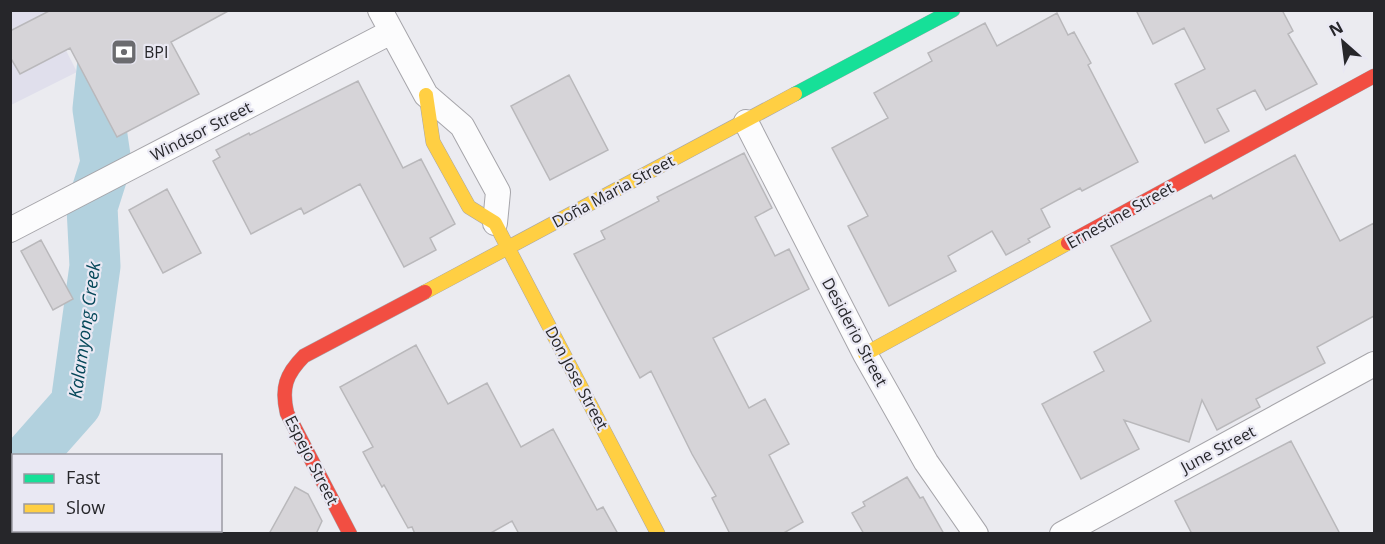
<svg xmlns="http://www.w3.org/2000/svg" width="1385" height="544" font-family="'Open Sans',sans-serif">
<rect width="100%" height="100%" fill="#ebebf0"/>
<path fill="#e0dfec" d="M 11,11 L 46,11 L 77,72 L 11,105 Z"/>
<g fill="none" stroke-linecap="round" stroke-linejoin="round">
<path stroke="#b2d1de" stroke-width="51" d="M 30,456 L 76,404 L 95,266 L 92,207 L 106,163 L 98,109 L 106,32"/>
</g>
<path fill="#d6d4d8" stroke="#b9b8bb" stroke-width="1.5" d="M 51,10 L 230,10 L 171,42 L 199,94 L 117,137 L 70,48 L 20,74 L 10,57 L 10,31 Z
M 1136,10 L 1282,10 L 1293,31 L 1288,34 L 1317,84 L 1266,110 L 1255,90 L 1217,109 L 1229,131 L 1205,143 L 1175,84 L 1205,69 L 1184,28 L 1153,44 Z
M 1057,13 L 1068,35 L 1074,32 L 1091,63 L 1088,65 L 1138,162 L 1082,191 L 1080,188 L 1041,209 L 1050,227 L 1028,239 L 1030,242 L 1006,255 L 992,231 L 948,256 L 956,271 L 889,306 L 848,226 L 868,216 L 832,148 L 888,118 L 874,93 L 932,61 L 928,53 L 985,23 L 997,46 Z
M 569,75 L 608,150 L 550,180 L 511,106 Z
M 358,81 L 403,168 L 421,159 L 455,224 L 430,238 L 436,250 L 404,267 L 360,184 L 304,214 L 301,208 L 251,234 L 213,161 L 220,157 L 216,150 L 249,133 L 250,135 Z
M 744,153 L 772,208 L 755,217 L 775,256 L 789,249 L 809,289 L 713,338 L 749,408 L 765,399 L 789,444 L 769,455 L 803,522 L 782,534 L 730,534 L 712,498 L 716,496 L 692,454 L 651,371 L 640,378 L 574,254 L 605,239 L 601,231 L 659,201 L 657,197 Z
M 1295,155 L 1340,241 L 1374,223 L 1374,316 L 1317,347 L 1325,363 L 1256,399 L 1260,407 L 1217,430 L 1202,400 L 1189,442 L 1124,420 L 1139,449 L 1081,479 L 1042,404 L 1104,371 L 1094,352 L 1151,321 L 1111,246 L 1211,195 L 1213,199 Z
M 167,189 L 201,253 L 163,273 L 129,210 Z
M 41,240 L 73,299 L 53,310 L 21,251 Z
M 416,345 L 448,404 L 487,383 L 521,447 L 553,429 L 597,510 L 603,507 L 618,534 L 519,534 L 512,521 L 489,534 L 415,534 L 412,527 L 408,528 L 384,485 L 382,487 L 363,452 L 373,447 L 340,387 Z
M 1291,441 L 1340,534 L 1192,534 L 1175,501 Z
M 907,477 L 920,498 L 923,497 L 944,534 L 864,534 L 852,513 L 865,506 L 863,502 Z
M 295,487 L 308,494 L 322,521 L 316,534 L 269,534 Z"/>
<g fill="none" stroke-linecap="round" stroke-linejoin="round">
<g stroke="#a6a5aa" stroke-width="26">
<path id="street" d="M 380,10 L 426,95 L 462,126 L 498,192 L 495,223
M 746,122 L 865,354 L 926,462 L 976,534
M 10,230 L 391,32
M 1062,534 L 1374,364"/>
</g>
<g stroke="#a6a5aa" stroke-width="15">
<path id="fast" d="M 795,94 L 953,10"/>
</g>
<g stroke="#a6a5aa" stroke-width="15">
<path id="slow" d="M 426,95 L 433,142 L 469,207 L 495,223 L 658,534
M 425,292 L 795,94
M 865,354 L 1068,243"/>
</g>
<g stroke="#a6a5aa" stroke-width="15">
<path id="jam" d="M 1068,243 L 1374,76
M 350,534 L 287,413 C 281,388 286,374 304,356 L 425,292"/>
</g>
<use href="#street" stroke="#fcfcfd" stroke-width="24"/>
<use href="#fast" stroke="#16e098" stroke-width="14"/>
<use href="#slow" stroke="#ffcf43" stroke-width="14"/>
<use href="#jam" stroke="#f24e42" stroke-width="14"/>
</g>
<defs>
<g id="bank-square" transform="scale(1.35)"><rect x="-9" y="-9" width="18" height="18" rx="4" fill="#6b6b6f" stroke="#e9e8f3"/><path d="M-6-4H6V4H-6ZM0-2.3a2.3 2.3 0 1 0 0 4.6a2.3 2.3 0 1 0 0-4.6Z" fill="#fff"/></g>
</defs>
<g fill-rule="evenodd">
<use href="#bank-square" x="124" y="52"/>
</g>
<g text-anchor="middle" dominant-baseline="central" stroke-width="4.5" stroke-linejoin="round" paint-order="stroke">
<g font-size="16" fill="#26262a" stroke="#e9e8f3" text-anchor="start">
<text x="144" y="52">BPI</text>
</g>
<g font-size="16" fill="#26262a" stroke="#e9e8f3">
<text transform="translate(201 131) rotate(-27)">Windsor Street</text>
<text transform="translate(613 191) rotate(-28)">Doña Maria Street</text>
<text transform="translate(1120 215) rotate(-29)">Ernestine Street</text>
<text transform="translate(855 332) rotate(62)">Desiderio Street</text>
<text transform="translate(577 378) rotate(62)">Don Jose Street</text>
<text transform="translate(1218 449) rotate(-28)">June Street</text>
<text transform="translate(312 460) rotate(63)">Espejo Street</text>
</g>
<g font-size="18" font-style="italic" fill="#054759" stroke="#e9e8f3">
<text transform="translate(84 330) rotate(-82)">Kalamyong Creek</text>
</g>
</g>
<rect width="1385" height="544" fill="none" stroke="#26262a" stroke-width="24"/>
<rect x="12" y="454" width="210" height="78" fill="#e9e8f3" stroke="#9b9aa3" stroke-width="1.5"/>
<rect x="24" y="474" width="30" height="9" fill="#16e098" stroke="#9b9aa3" stroke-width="1.5"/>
<text x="66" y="484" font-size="18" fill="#26262a">Fast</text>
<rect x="24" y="504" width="30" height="9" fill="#ffcf43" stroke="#9b9aa3" stroke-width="1.5"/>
<text x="66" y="514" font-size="18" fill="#26262a">Slow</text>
<g transform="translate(1343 42) rotate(332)" stroke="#e9e8f3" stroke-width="4.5" paint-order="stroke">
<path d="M0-4.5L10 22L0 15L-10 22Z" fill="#26262a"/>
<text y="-9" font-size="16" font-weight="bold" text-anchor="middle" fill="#26262a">N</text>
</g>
</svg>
